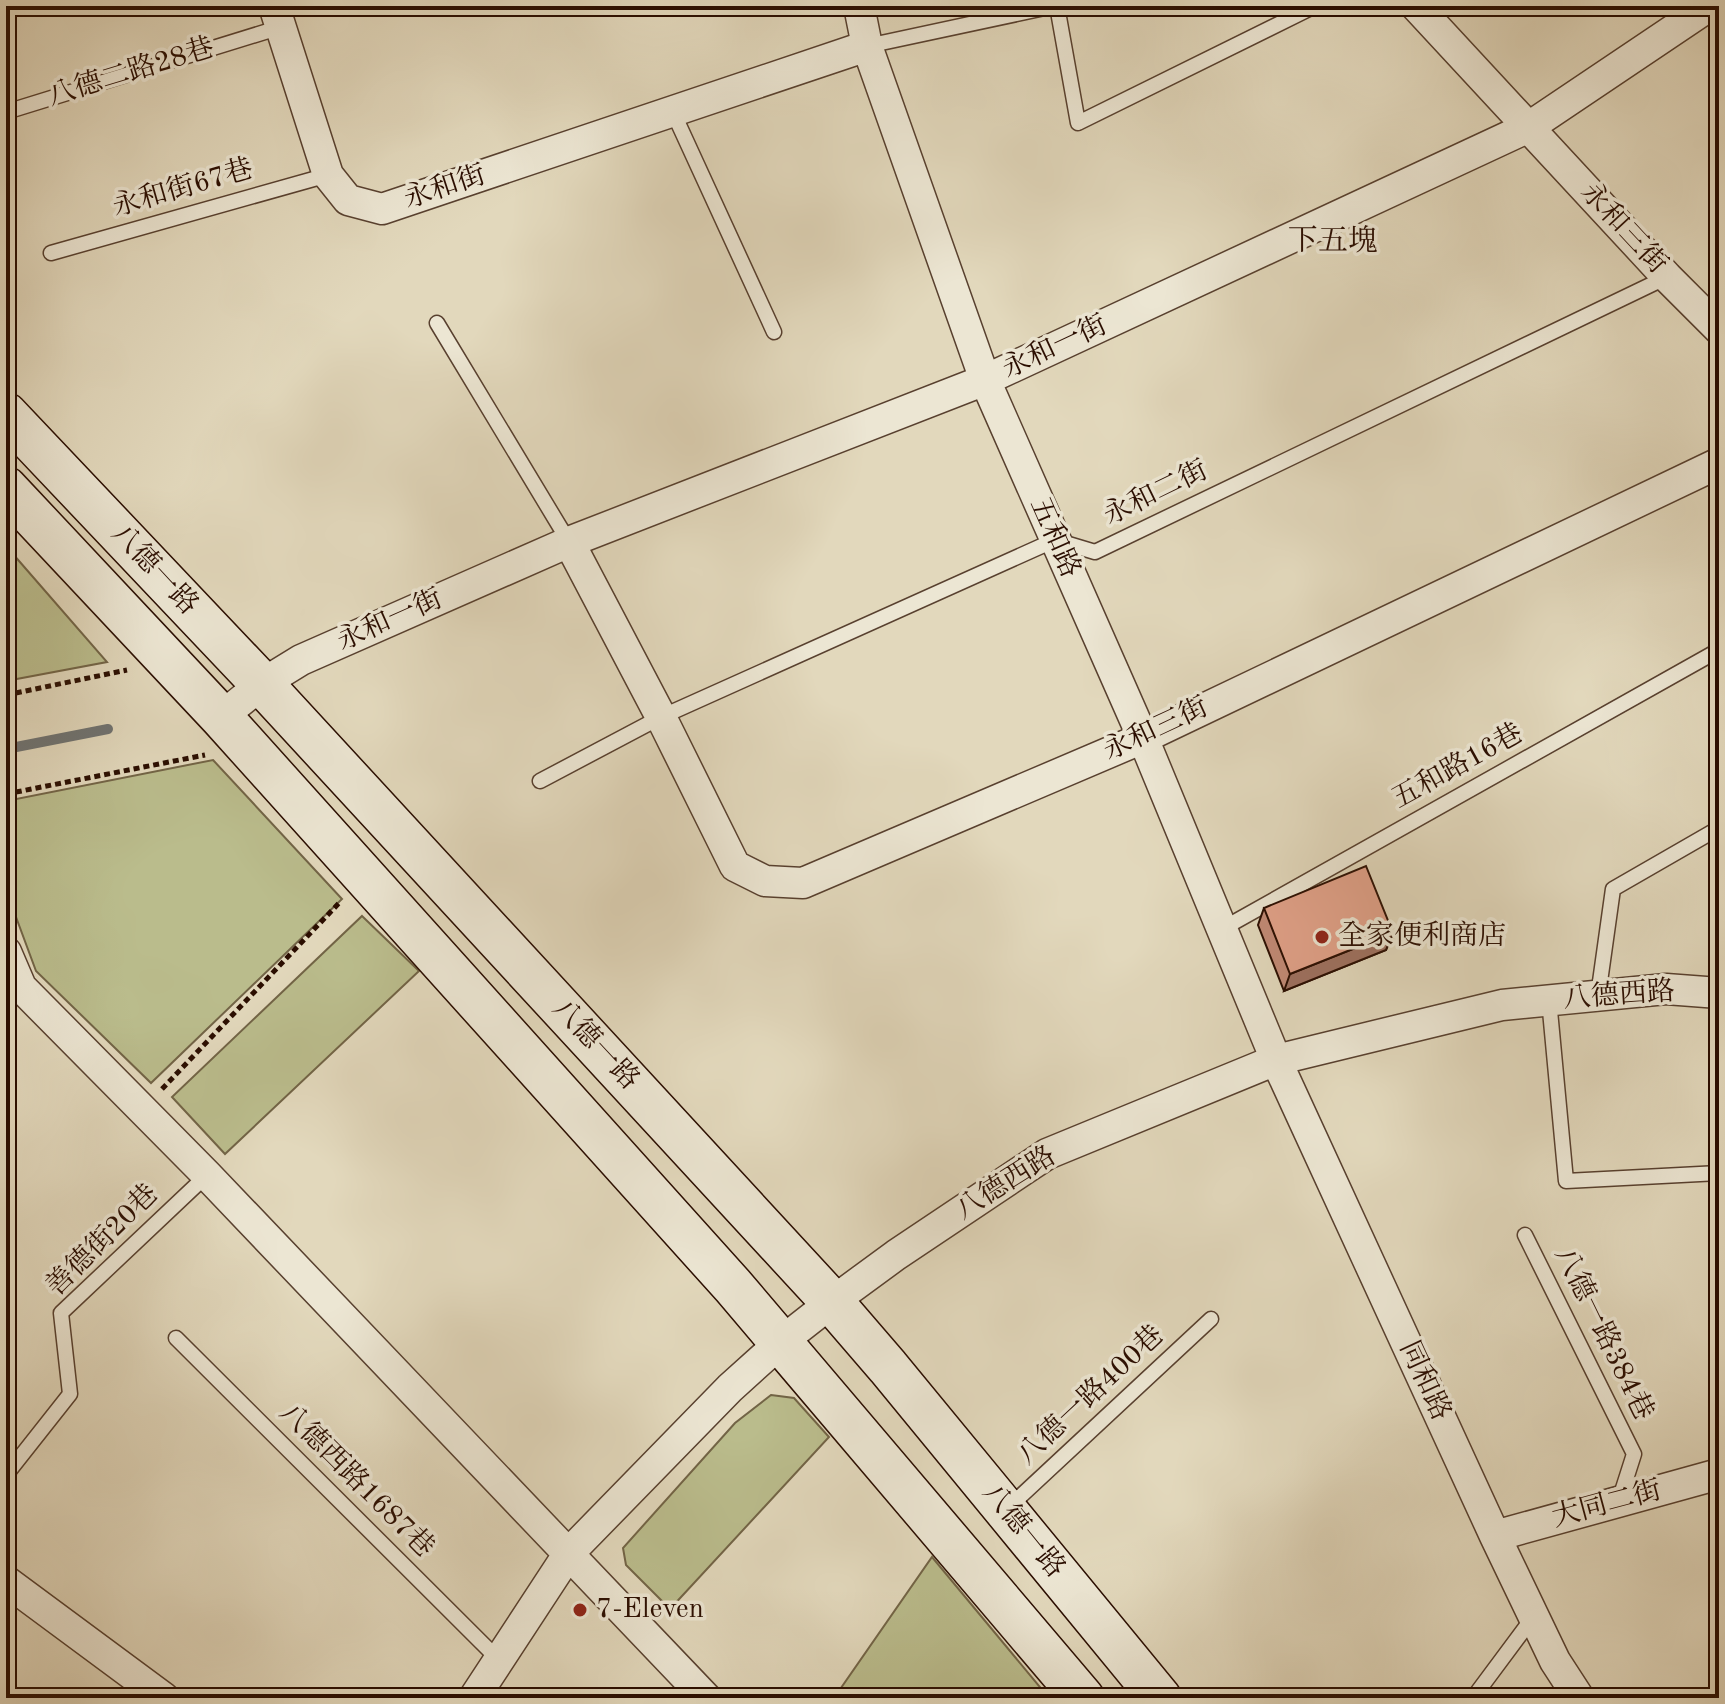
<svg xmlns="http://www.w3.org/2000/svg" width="1725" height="1704" font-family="'Old Standard TT','Noto Serif TC',serif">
<rect width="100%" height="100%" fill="#e2d8bc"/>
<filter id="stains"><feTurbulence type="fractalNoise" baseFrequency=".0025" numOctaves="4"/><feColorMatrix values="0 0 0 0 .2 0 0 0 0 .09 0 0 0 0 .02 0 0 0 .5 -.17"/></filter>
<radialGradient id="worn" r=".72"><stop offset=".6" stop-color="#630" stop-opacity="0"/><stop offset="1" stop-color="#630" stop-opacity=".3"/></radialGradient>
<path fill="#babc8c" stroke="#726446" stroke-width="2" d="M 6,546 L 107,662 L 6,681 Z
M 213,760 L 342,899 L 151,1083 L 36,971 L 6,890 L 6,801 Z
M 362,916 L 419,971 L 225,1154 L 172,1097 Z
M 771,1395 L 794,1398 L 829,1437 L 670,1609 L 626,1565 L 623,1548 L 735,1423 Z
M 932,1557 L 1049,1698 L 834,1698 Z"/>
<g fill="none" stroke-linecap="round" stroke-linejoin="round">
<path stroke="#6e7271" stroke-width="10" d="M 6,749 L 108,729"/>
<g stroke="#58402f" stroke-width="17">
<path id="lane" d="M 1057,6 L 1078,123 L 1315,6
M 867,46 L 1054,6
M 6,112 L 281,27
M 673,112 L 774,332
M 51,253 L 328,175
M 437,323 L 569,542
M 540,781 L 661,717 L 1055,540 L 1095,552 L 1667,277
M 1222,929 L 1719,650
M 1598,996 L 1613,889 L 1719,828
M 1549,1000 L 1566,1181 L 1719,1173
M 1525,1235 L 1634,1454 L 1619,1501
M 176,1338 L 499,1660
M 6,1475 L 70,1394 L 61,1313 L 207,1175
M 1009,1507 L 1211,1319
M 1473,1698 L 1534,1616"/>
</g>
<g stroke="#58402f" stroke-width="33">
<path id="street" d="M 274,6 L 328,175 L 348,200 L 382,209 L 867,46
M 859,6 L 867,46 L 985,380 L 1143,738 L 1276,1060 L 1495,1536 L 1555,1661 L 1579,1698
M 1416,6 L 1667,277 L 1719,329
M 569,542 L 661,717 L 735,866 L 765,881 L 803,883 L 1143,738 L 1719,463
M 221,717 L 262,684 L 301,660 L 569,542 L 985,380 L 1529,127 L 1709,6
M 6,952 L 21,987 L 207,1175 L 706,1698
M 1495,1536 L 1719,1474
M 6,1581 L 164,1698
M 474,1698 L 569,1553 L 730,1388 L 781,1342 L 832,1302 L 896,1255 L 1047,1154 L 1276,1060 L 1502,1005 L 1666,989 L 1719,993"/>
</g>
<g stroke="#2a0d00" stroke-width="45">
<path id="secondary" d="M 6,414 L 262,684 L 832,1302 L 888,1367 L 1160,1698
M 6,488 L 221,717 L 733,1286 L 1083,1698"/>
</g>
<path stroke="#2a0d00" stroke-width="5" stroke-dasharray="6 4" stroke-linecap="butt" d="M 6,695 L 127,670
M 6,794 L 205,755
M 162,1089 L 340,902"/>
<use href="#lane" stroke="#ece6d3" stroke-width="14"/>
<use href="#street" stroke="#ece6d3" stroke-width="30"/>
<use href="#secondary" stroke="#ece6d3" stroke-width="42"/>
</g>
<path fill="#c28a76" stroke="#2a0d00" stroke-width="2" d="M 1264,908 L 1393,933 L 1386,950 L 1284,991 L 1258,925 Z"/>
<path fill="#9e7160" stroke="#2a0d00" stroke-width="2" d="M 1393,933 L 1386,950 L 1284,991 L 1290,974 Z"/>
<path fill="#e1a189" stroke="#2a0d00" stroke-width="2" d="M 1366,866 L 1393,933 L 1290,974 L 1264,908 Z"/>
<g fill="#8f2418" stroke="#ece6d3" stroke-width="3">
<circle cx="1322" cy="937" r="8"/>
<circle cx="580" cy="1610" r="8"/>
</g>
<g text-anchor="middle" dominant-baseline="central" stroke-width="7" stroke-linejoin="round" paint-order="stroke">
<g font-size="28" fill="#2a0d00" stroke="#ece6d3">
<text transform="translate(131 73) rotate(-17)">八德二路28巷</text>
<text transform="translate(445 188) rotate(-18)">永和街</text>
<text transform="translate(183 189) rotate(-16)">永和街67巷</text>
<text transform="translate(1623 229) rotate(47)">永和三街</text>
<text transform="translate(1055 348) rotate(-25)">永和一街</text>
<text transform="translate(1156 494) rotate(-26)">永和二街</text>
<text transform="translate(1054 538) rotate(66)">五和路</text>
<text transform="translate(154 570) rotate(47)">八德一路</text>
<text transform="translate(390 621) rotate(-24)">永和一街</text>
<text transform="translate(1156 730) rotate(-25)">永和三街</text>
<text transform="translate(1458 767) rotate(-29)">五和路16巷</text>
<text transform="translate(1619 996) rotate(-4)">八德西路</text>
<text transform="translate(595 1045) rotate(47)">八德一路</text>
<text transform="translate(1006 1184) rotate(-32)">八德西路</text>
<text transform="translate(103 1241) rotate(-45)">善德街20巷</text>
<text transform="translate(1603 1334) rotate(64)">八德一路384巷</text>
<text transform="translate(1424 1381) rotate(65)">同和路</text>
<text transform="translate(1091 1396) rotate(-43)">八德一路400巷</text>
<text transform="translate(356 1481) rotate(45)">八德西路1687巷</text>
<text transform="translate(1607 1505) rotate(-15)">大同二街</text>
<text transform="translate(1023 1531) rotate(51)">八德一路</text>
</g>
<g font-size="28" fill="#2a0d00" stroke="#ece6d3" text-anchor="start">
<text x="1338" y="937">全家便利商店</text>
<text x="596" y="1610">7-Eleven</text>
</g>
<g font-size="30" fill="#2a0d00" stroke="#ece6d3">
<text x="1333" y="242">下五塊</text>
</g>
</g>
<rect width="1725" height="1704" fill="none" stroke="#e2d8bc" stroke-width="32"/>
<rect x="8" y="8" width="1709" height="1688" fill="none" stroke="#2a0d00" stroke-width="4"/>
<rect x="16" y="16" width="1693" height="1672" fill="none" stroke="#2a0d00" stroke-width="2"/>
<rect width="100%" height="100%" filter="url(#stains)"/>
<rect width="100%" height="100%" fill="url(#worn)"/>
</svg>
